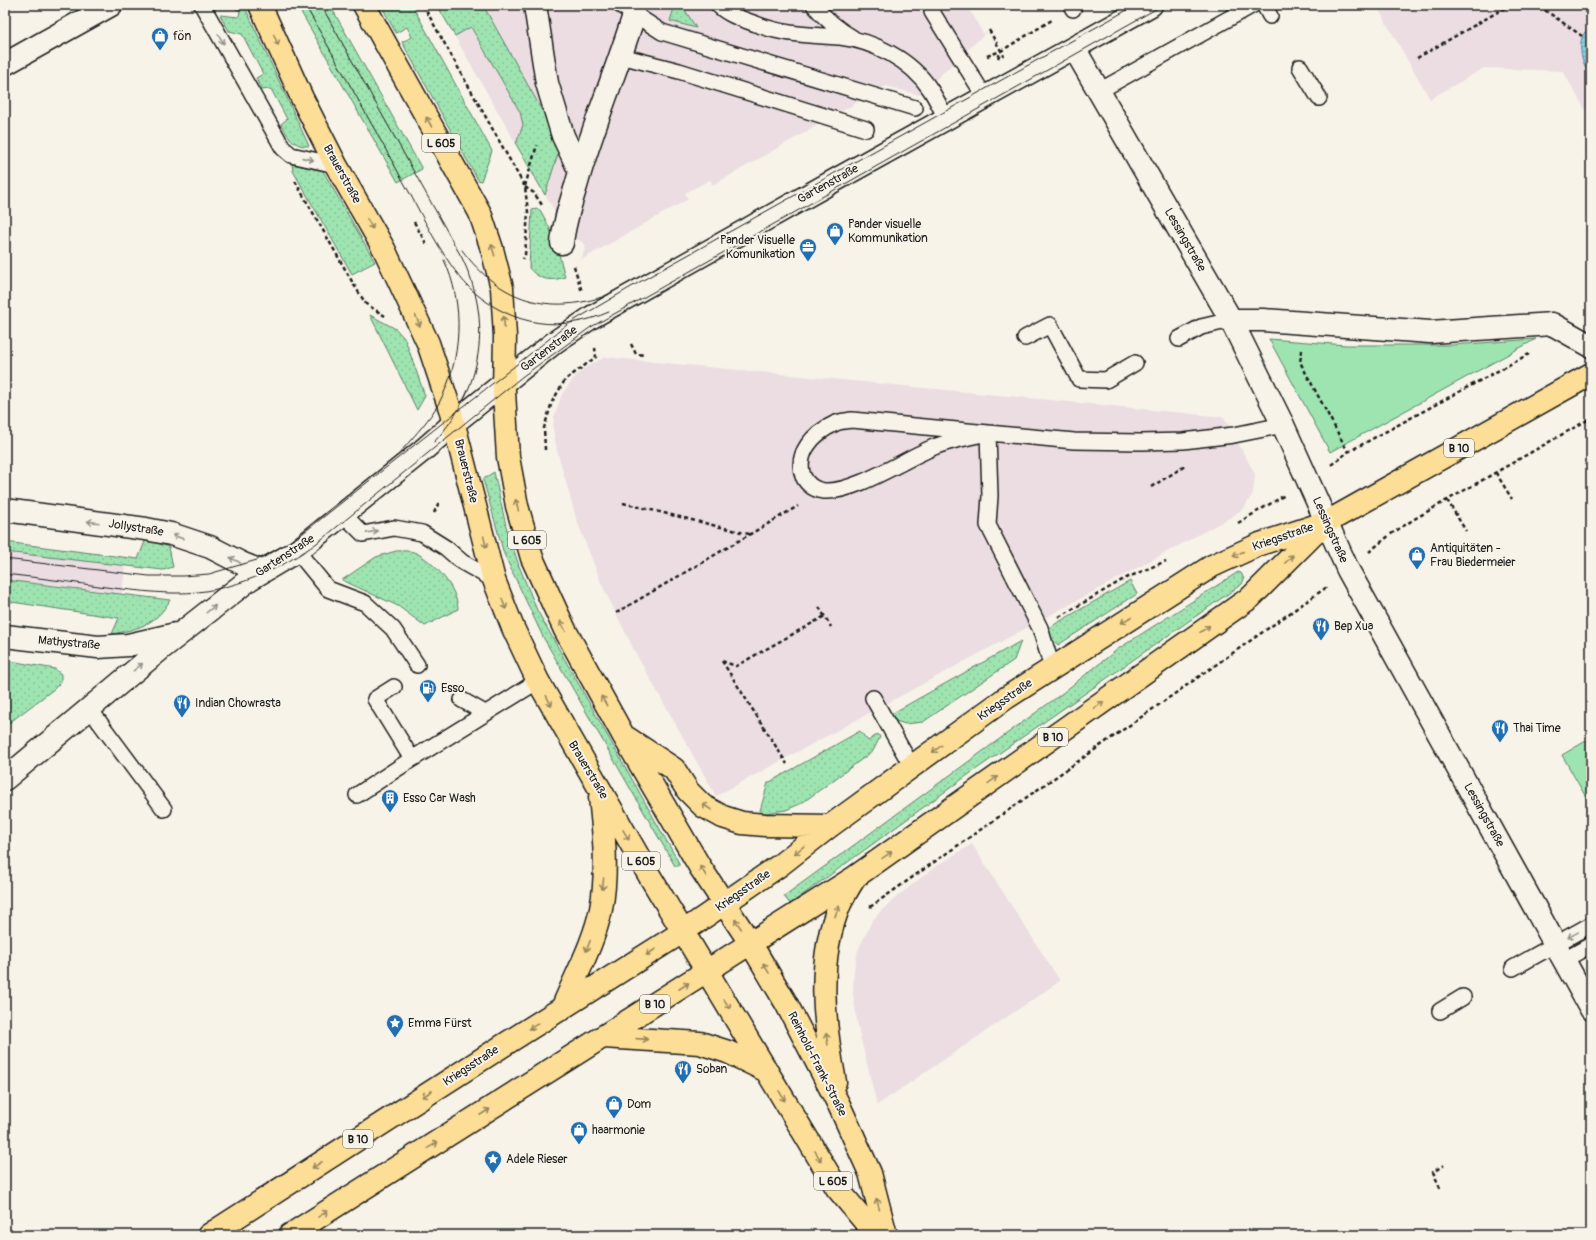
<svg xmlns="http://www.w3.org/2000/svg" width="1596" height="1240" font-family="Pangolin,sans-serif">
<defs>
<pattern id="grass-dots" width="8" height="8" patternUnits="userSpaceOnUse"><rect width="8" height="8" fill="#9ee4b1"/><path d="M2 2h.1M6 6h.1" fill="none" stroke="#88c398" stroke-width="1.8" stroke-linecap="round"/></pattern>
<pattern id="water-rules" width="6" height="5" patternUnits="userSpaceOnUse"><rect width="6" height="5" fill="#84cee5"/><path d="M0 2.5h6" fill="none" stroke="#71b0c4"/></pattern>
</defs>
<rect width="100%" height="100%" fill="#f7f3e8"/>
<filter id="ink" filterUnits="userSpaceOnUse"><feTurbulence type="fractalNoise" baseFrequency=".025" numOctaves="2"/><feDisplacementMap in="SourceGraphic" scale="8" xChannelSelector="R" yChannelSelector="G"/><feConvolveMatrix kernelMatrix="1 2 1 2 8 2 1 2 1" color-interpolation-filters="sRGB"/></filter>
<g filter="url(#ink)">
<path fill="#ebdde2" d="M 437,5 L 675,5 L 670,21 L 695,28 L 682,5 L 964,5 L 973,15 L 983,34 L 989,30 L 919,95 L 886,86 L 713,185 L 710,180 L 685,193 L 688,199 L 581,260 L 586,245 L 566,231 Z
M 1376,5 L 1591,5 L 1591,120 L 1563,71 L 1484,68 L 1430,99 Z
M 605,357 L 1224,417 L 1255,474 L 1253,493 L 1244,508 L 1231,517 L 716,796 L 634,650 L 602,585 L 576,518 L 557,450 L 553,429 L 554,417 L 562,394 L 575,377 L 583,369 Z
M 5,552 L 125,566 L 122,593 L 5,580 Z
M 972,844 L 1060,981 L 877,1105 L 858,1027 L 853,994 L 854,970 L 858,950 L 872,921 L 882,910 L 899,895 L 935,867 Z"/>
<path fill="url(#grass-dots)" stroke="#5d8066" d="M 237,5 L 244,5 L 309,146 C 293,147 288,136 281,124 L 287,119 L 271,89 L 261,90 L 256,78 L 263,74 L 242,34 L 229,31 L 220,15 L 239,17 L 240,10 L 236,9 Z
M 297,5 L 330,5 L 422,169 L 398,182 Z
M 381,5 L 412,5 L 492,151 L 481,181 L 478,180 L 402,42 L 412,37 L 407,27 L 396,33 Z
M 437,5 L 483,5 L 561,144 L 545,195 L 516,144 L 523,125 L 520,112 L 471,27 L 455,36 Z
M 675,5 L 682,5 L 696,28 L 670,21 Z
M 292,164 L 323,171 L 375,262 L 352,274 L 293,171 Z
M 537,209 L 540,210 C 553,231 559,253 565,277 C 551,282 539,280 529,268 L 532,210 Z
M 370,315 L 396,329 L 405,339 L 425,396 L 417,410 Z
M 494,472 L 506,526 L 519,566 L 537,610 L 679,863 L 679,866 L 675,866 L 543,637 L 504,554 L 483,479 Z
M 146,539 L 169,547 L 173,567 L 163,570 L 5,552 L 5,542 L 138,559 Z
M 396,551 C 404,551 412,550 418,554 C 436,564 457,588 458,609 L 425,626 L 398,606 L 342,580 L 376,557 Z
M 1238,572 L 1241,573 L 1244,579 L 1242,584 L 968,775 L 790,904 L 784,896 L 1060,695 L 1118,649 Z
M 5,580 L 170,600 C 156,625 138,629 112,634 L 119,618 L 5,601 Z
M 1130,581 L 1137,594 L 1058,645 L 1048,635 L 1050,627 Z
M 1021,641 L 1014,660 L 923,722 L 905,724 L 896,721 L 891,714 Z
M 5,660 L 55,669 L 61,674 L 61,682 L 54,689 L 5,726 Z
M 860,731 L 868,741 L 878,734 L 880,737 L 873,751 L 802,803 L 786,810 L 759,814 L 768,783 Z"/>
<path fill="#9ee4b1" stroke="#5d8066" d="M 1269,339 L 1346,345 L 1452,345 L 1536,339 L 1330,452 Z
M 1591,738 L 1591,806 L 1562,755 Z"/>
<path fill="url(#water-rules)" stroke="#5a8795" d="M 1591,27 L 1591,77 C 1582,65 1573,37 1591,27 Z"/>
<g fill="none" stroke-linecap="round" stroke-linejoin="round">
<g stroke="#1c1c1c" stroke-width="18">
<path id="service" d="M 202,5 L 283,148 L 291,155 L 336,165
M 620,5 L 662,32 L 915,108
M 718,5 C 728,15 742,19 756,24 C 783,35 811,35 840,37 C 874,41 911,60 930,89 C 936,98 941,109 946,118
M 814,5 C 825,19 837,29 853,38
M 1071,5 L 1073,9
M 1264,5 L 1270,16
M 932,12 L 985,97
M 621,56 L 679,71 L 866,129
M 1300,67 L 1319,98
M 1099,91 L 1253,5
M 1025,338 L 1050,325 L 1079,379 L 1106,380 L 1135,363
M 1179,339 L 1201,327 L 1231,320
M 340,518 L 347,518 L 363,534 L 394,528 L 422,533 L 446,548 L 462,562 L 494,580
M 297,551 L 328,589 L 365,603 L 393,629 L 417,665
M 1052,667 L 1040,628 L 988,525 L 990,496 L 988,433 C 970,437 951,440 934,447 C 906,458 855,493 824,491 C 815,490 807,485 803,476 C 795,453 814,433 834,424 C 839,421 846,421 852,420 L 1074,441 L 1141,442 L 1183,441 L 1234,435 L 1283,425
M 394,687 L 375,699 L 412,759 L 538,681
M 873,698 L 912,767
M 462,700 L 485,713
M 89,708 L 164,809
M 357,795 L 412,759
M 1564,960 L 1591,945
M 1513,968 L 1590,925
M 1440,1011 L 1463,997"/>
</g>
<g stroke="#1c1c1c" stroke-width="25">
<path id="pedestrian" d="M 535,5 L 547,83 L 563,136 L 580,172
M 562,243 C 564,223 570,205 576,186 C 592,128 616,73 634,15"/>
</g>
<g stroke="#1c1c1c" stroke-width="25">
<path id="minor" d="M 1074,48 L 1231,320 L 1283,425 L 1348,570 L 1591,1009
M 5,64 L 111,5
M 1231,320 L 1263,320 L 1430,332 L 1552,324 L 1591,346
M 5,510 L 146,529 L 171,534 L 210,547 L 243,564 L 261,571
M 5,636 L 98,647 L 128,645 L 176,634
M 5,779 L 162,648 L 250,579 L 297,551 L 422,451 L 454,423"/>
</g>
<g stroke="#1c1c1c" stroke-width="25">
<path id="tertiary" d="M 454,423 L 555,342 L 592,317 L 839,178 L 1151,5"/>
</g>
<g stroke="#1c1c1c" stroke-width="25">
<path id="primary" d="M 260,5 L 302,98 L 336,165 L 384,249 L 428,343 L 450,409 L 494,580 L 513,628 L 538,681 L 649,875 L 837,1188 L 876,1235
M 364,5 L 480,213 L 492,249 L 502,288 L 505,336 L 504,392 L 508,457 L 517,506 L 532,558 L 565,630 L 623,735 L 700,867 L 751,944 L 786,1003 L 839,1105 L 870,1173 L 886,1235
M 627,738 L 674,769 L 688,791 L 703,806 L 723,817 L 742,823 L 765,825 L 830,826
M 562,1009 C 575,977 594,943 601,909 C 608,872 604,834 600,797
M 603,1037 L 700,1043 L 728,1052 L 767,1071
M 835,1082 C 824,1024 816,960 840,904 C 844,895 849,887 854,879
M 209,1235 L 507,1043 L 684,931 L 780,865 L 830,826 L 1006,698 L 1212,566 L 1260,544 L 1327,522 L 1591,374
M 290,1235 L 855,877 L 1251,597 L 1323,525"/>
</g>
<path stroke="#1c1c1c" stroke-width="2.5" stroke-dasharray="4 3" stroke-linecap="butt" d="M 423,5 L 525,187 L 528,212 L 525,255 L 523,259
M 1539,6 L 1582,36
M 989,30 L 1004,56
M 987,56 L 1001,51 L 1052,20
M 998,58 L 1001,51
M 1417,58 L 1510,5
M 295,181 L 354,285 L 366,304 L 385,316
M 525,186 L 537,145
M 525,187 L 534,193 L 542,205
M 414,222 L 427,245
M 574,266 L 582,292
M 631,344 L 636,354 L 644,355
M 1302,350 L 1300,362 L 1348,452
M 545,450 L 544,428 L 552,402 L 565,380 L 596,357 L 595,348
M 1331,465 L 1348,452 L 1529,354
M 1496,473 L 1512,499
M 1151,487 L 1185,466
M 1447,500 L 1466,531
M 623,503 L 749,534
M 434,513 L 439,502
M 1238,523 L 1285,495
M 1369,552 L 1391,534 L 1416,518 L 1591,418
M 819,607 L 831,627
M 616,613 L 798,506
M 1059,617 L 1124,579 L 1166,561
M 722,661 L 787,764
M 722,661 L 736,666 L 825,616
M 870,907 L 1327,587
M 1440,1188 L 1433,1172 L 1444,1165
M 1556,1235 L 1557,1235"/>
<use href="#service" stroke="#f7f3e8" stroke-width="15"/>
<use href="#pedestrian" stroke="#f7f3e8" stroke-width="22"/>
<use href="#minor" stroke="#f7f3e8" stroke-width="22"/>
<use href="#tertiary" stroke="#f7f3e8" stroke-width="22"/>
<use href="#primary" stroke="#fdde96" stroke-width="22"/>
<path stroke="#1c1c1c" stroke-width="1" d="M 305,5 C 340,67 374,128 408,190 C 425,221 448,269 474,292 C 513,326 561,333 609,312
M 321,5 L 462,258 C 493,321 483,390 434,442
M 462,250 C 500,301 549,316 608,295
M 403,449 C 416,434 429,420 439,403 C 462,360 465,304 444,260
M 5,559 L 149,576 L 183,576 L 209,574 L 243,564 L 257,560 L 298,537 L 568,324 L 643,280 L 1136,5
M 5,574 C 41,578 77,583 113,588 C 141,591 170,595 198,592 C 241,587 282,568 317,543 L 523,376 L 591,327 L 1163,5"/>
</g>
<defs><path id="oneway-shaft" d="M-6 0H5M1.5-3L5.5 0L1.5 3" fill="none" stroke-width="1.6" stroke-linecap="round" stroke-linejoin="round"/></defs>
<g stroke="#94928c">
<use href="#oneway-shaft" transform="translate(221 39) rotate(60)"/>
<use href="#oneway-shaft" transform="translate(308 159) rotate(13)"/>
<use href="#oneway-shaft" transform="translate(93 522) rotate(-173)"/>
<use href="#oneway-shaft" transform="translate(372 532) rotate(-11)"/>
<use href="#oneway-shaft" transform="translate(178 537) rotate(-161)"/>
<use href="#oneway-shaft" transform="translate(235 560) rotate(-153)"/>
<use href="#oneway-shaft" transform="translate(211 609) rotate(-38)"/>
<use href="#oneway-shaft" transform="translate(138 667) rotate(-39)"/>
<use href="#oneway-shaft" transform="translate(1573 935) rotate(151)"/>
</g>
<g stroke="#98875f">
<use href="#oneway-shaft" transform="translate(276 40) rotate(66)"/>
<use href="#oneway-shaft" transform="translate(429 122) rotate(-119)"/>
<use href="#oneway-shaft" transform="translate(370 224) rotate(60)"/>
<use href="#oneway-shaft" transform="translate(493 250) rotate(-106)"/>
<use href="#oneway-shaft" transform="translate(418 321) rotate(66)"/>
<use href="#oneway-shaft" transform="translate(504 322) rotate(-93)"/>
<use href="#oneway-shaft" transform="translate(517 505) rotate(-104)"/>
<use href="#oneway-shaft" transform="translate(485 542) rotate(76)"/>
<use href="#oneway-shaft" transform="translate(1238 554) rotate(155)"/>
<use href="#oneway-shaft" transform="translate(1289 559) rotate(-45)"/>
<use href="#oneway-shaft" transform="translate(504 604) rotate(69)"/>
<use href="#oneway-shaft" transform="translate(1126 620) rotate(148)"/>
<use href="#oneway-shaft" transform="translate(563 626) rotate(-117)"/>
<use href="#oneway-shaft" transform="translate(1205 629) rotate(-35)"/>
<use href="#oneway-shaft" transform="translate(549 701) rotate(62)"/>
<use href="#oneway-shaft" transform="translate(604 701) rotate(-120)"/>
<use href="#oneway-shaft" transform="translate(1099 705) rotate(-35)"/>
<use href="#oneway-shaft" transform="translate(937 749) rotate(144)"/>
<use href="#oneway-shaft" transform="translate(993 780) rotate(-35)"/>
<use href="#oneway-shaft" transform="translate(707 807) rotate(-147)"/>
<use href="#oneway-shaft" transform="translate(626 835) rotate(60)"/>
<use href="#oneway-shaft" transform="translate(799 850) rotate(142)"/>
<use href="#oneway-shaft" transform="translate(887 855) rotate(-35)"/>
<use href="#oneway-shaft" transform="translate(703 871) rotate(-123)"/>
<use href="#oneway-shaft" transform="translate(603 884) rotate(96)"/>
<use href="#oneway-shaft" transform="translate(837 911) rotate(-70)"/>
<use href="#oneway-shaft" transform="translate(738 924) rotate(-124)"/>
<use href="#oneway-shaft" transform="translate(588 946) rotate(112)"/>
<use href="#oneway-shaft" transform="translate(651 952) rotate(147)"/>
<use href="#oneway-shaft" transform="translate(766 968) rotate(-121)"/>
<use href="#oneway-shaft" transform="translate(684 986) rotate(-33)"/>
<use href="#oneway-shaft" transform="translate(727 1004) rotate(57)"/>
<use href="#oneway-shaft" transform="translate(534 1026) rotate(148)"/>
<use href="#oneway-shaft" transform="translate(642 1039) rotate(4)"/>
<use href="#oneway-shaft" transform="translate(827 1039) rotate(-99)"/>
<use href="#oneway-shaft" transform="translate(427 1094) rotate(147)"/>
<use href="#oneway-shaft" transform="translate(782 1096) rotate(60)"/>
<use href="#oneway-shaft" transform="translate(485 1112) rotate(-33)"/>
<use href="#oneway-shaft" transform="translate(433 1145) rotate(-32)"/>
<use href="#oneway-shaft" transform="translate(818 1156) rotate(59)"/>
<use href="#oneway-shaft" transform="translate(317 1165) rotate(147)"/>
<use href="#oneway-shaft" transform="translate(878 1204) rotate(-104)"/>
<use href="#oneway-shaft" transform="translate(323 1214) rotate(-32)"/>
</g>
</g>
<defs>
<g id="shop-pin" transform="scale(0.9)"><path d="M0 17L-7.5 6A9.5 9.5 0 1 1 7.5 6Z" fill="#1f6fb2" stroke="#f7f3e8"/><path d="M-5-2.5h2.3a2.7 3.5 0 0 1 5.4 0H5L5.5 6h-11ZM-1.5-2.5h3a1.5 2.3 0 0 0-3 0Z" fill="#fff"/></g>
<g id="office-pin" transform="scale(0.9)"><path d="M0 17L-7.5 6A9.5 9.5 0 1 1 7.5 6Z" fill="#1f6fb2" stroke="#f7f3e8"/><path d="M-6-3h4V-5.5h4V-3h4V5H-6ZM-1-4.5V-3h2v-1.5ZM-6 0V1H6V0Z" fill="#fff"/></g>
<g id="restaurant-pin" transform="scale(0.9)"><path d="M0 17L-7.5 6A9.5 9.5 0 1 1 7.5 6Z" fill="#1f6fb2" stroke="#f7f3e8"/><path d="M-5-6h1v4h1v-4h1v4h1v-4h1v5L-1.5 .5V6h-2V.5L-5-1ZM5-6V6H3V1.5H1.5Q1.5-4 5-6Z" fill="#fff"/></g>
<g id="fuel-pin" transform="scale(0.9)"><path d="M0 17L-7.5 6A9.5 9.5 0 1 1 7.5 6Z" fill="#1f6fb2" stroke="#f7f3e8"/><path d="M-5.5-6h7V0h2V4h1.3V-2.5L3-4.5l.8-.8L6-3V5H2.5V1h-1V6h-7ZM-4.2-4.7v3.2H.2V-4.7Z" fill="#fff"/></g>
<g id="building-pin" transform="scale(0.9)"><path d="M0 17L-7.5 6A9.5 9.5 0 1 1 7.5 6Z" fill="#1f6fb2" stroke="#f7f3e8"/><path d="M-4-6H4V6H1V3H-1V6H-4ZM-2.5-4.3h1.7v1.8h-1.7ZM.8-4.3h1.7v1.8H.8ZM-2.5-1h1.7V.8h-1.7ZM.8-1h1.7V.8H.8Z" fill="#fff"/></g>
<g id="sight-pin" transform="scale(0.9)"><path d="M0 17L-7.5 6A9.5 9.5 0 1 1 7.5 6Z" fill="#1f6fb2" stroke="#f7f3e8"/><path d="M0-6L1.8-2.2L6-1.7L2.9 1.2L3.7 5.4L0 3.3L-3.7 5.4L-2.9 1.2L-6-1.7L-1.8-2.2Z" fill="#fff"/></g>
</defs>
<g fill-rule="evenodd">
<use href="#shop-pin" x="160" y="36"/>
<use href="#shop-pin" x="835" y="231"/>
<use href="#office-pin" x="808" y="247"/>
<use href="#shop-pin" x="1417" y="555"/>
<use href="#restaurant-pin" x="1321" y="626"/>
<use href="#fuel-pin" x="428" y="688"/>
<use href="#restaurant-pin" x="182" y="703"/>
<use href="#restaurant-pin" x="1500" y="728"/>
<use href="#building-pin" x="390" y="798"/>
<use href="#sight-pin" x="395" y="1023"/>
<use href="#restaurant-pin" x="683" y="1069"/>
<use href="#shop-pin" x="614" y="1104"/>
<use href="#shop-pin" x="579" y="1130"/>
<use href="#sight-pin" x="493" y="1159"/>
</g>
<g text-anchor="middle" dominant-baseline="central" stroke-width="4" stroke-linejoin="round" paint-order="stroke">
<g fill="#f7f3e8" stroke="#5e5c59" stroke-width="1">
<rect x="422" y="134" width="38" height="18" rx="3"/>
<rect x="1444" y="439" width="30" height="18" rx="3"/>
<rect x="508" y="531" width="38" height="18" rx="3"/>
<rect x="1038" y="728" width="30" height="18" rx="3"/>
<rect x="622" y="852" width="38" height="18" rx="3"/>
<rect x="640" y="995" width="30" height="18" rx="3"/>
<rect x="343" y="1130" width="30" height="18" rx="3"/>
<rect x="814" y="1172" width="38" height="18" rx="3"/>
</g>
<g font-size="11" font-weight="bold" fill="#1c1c1c">
<text x="441" y="143">L 605</text>
<text x="1459" y="448">B 10</text>
<text x="527" y="540">L 605</text>
<text x="1053" y="737">B 10</text>
<text x="641" y="861">L 605</text>
<text x="655" y="1004">B 10</text>
<text x="358" y="1139">B 10</text>
<text x="833" y="1181">L 605</text>
</g>
<g font-size="12" fill="#1c1c1c" stroke="#f7f3e8" text-anchor="start">
<text x="173" y="36">fön</text>
<text x="848" y="224">Pander visuelle<tspan x="848" dy="14">Kommunikation</tspan></text>
<text x="795" y="240" text-anchor="end">Pander Visuelle<tspan x="795" dy="14">Komunikation</tspan></text>
<text x="1430" y="548">Antiquitäten -<tspan x="1430" dy="14">Frau Biedermeier</tspan></text>
<text x="1334" y="626">Bep Xua</text>
<text x="441" y="688">Esso</text>
<text x="195" y="703">Indian Chowrasta</text>
<text x="1513" y="728">Thai Time</text>
<text x="403" y="798">Esso Car Wash</text>
<text x="408" y="1023">Emma Fürst</text>
<text x="696" y="1069">Soban</text>
<text x="627" y="1104">Dom</text>
<text x="592" y="1130">haarmonie</text>
<text x="506" y="1159">Adele Rieser</text>
</g>
<g font-size="12" fill="#1c1c1c" stroke="#f7f3e8">
<text transform="translate(342 174) rotate(61)">Brauerstraße</text>
<text transform="translate(828 184) rotate(-29)">Gartenstraße</text>
<text transform="translate(1185 240) rotate(60)">Lessingstraße</text>
<text transform="translate(549 349) rotate(-37)">Gartenstraße</text>
<text transform="translate(466 471) rotate(76)">Brauerstraße</text>
<text transform="translate(136 528) rotate(9)">Jollystraße</text>
<text transform="translate(1330 530) rotate(66)">Lessingstraße</text>
<text transform="translate(1283 537) rotate(-19)">Kriegsstraße</text>
<text transform="translate(285 556) rotate(-33)">Gartenstraße</text>
<text transform="translate(69 643) rotate(5)">Mathystraße</text>
<text transform="translate(1005 700) rotate(-35)">Kriegsstraße</text>
<text transform="translate(588 770) rotate(59)">Brauerstraße</text>
<text transform="translate(1484 815) rotate(61)">Lessingstraße</text>
<text transform="translate(743 891) rotate(-35)">Kriegsstraße</text>
<text transform="translate(817 1064) rotate(63)">Reinhold-Frank-Straße</text>
<text transform="translate(471 1066) rotate(-33)">Kriegsstraße</text>
</g>
</g>
<rect width="1596" height="1240" fill="none" stroke="#f7f3e8" stroke-width="20"/>
<rect x="10" y="10" width="1576" height="1220" fill="none" stroke="#1c1c1c" stroke-width="1.5" filter="url(#ink)"/>
</svg>
